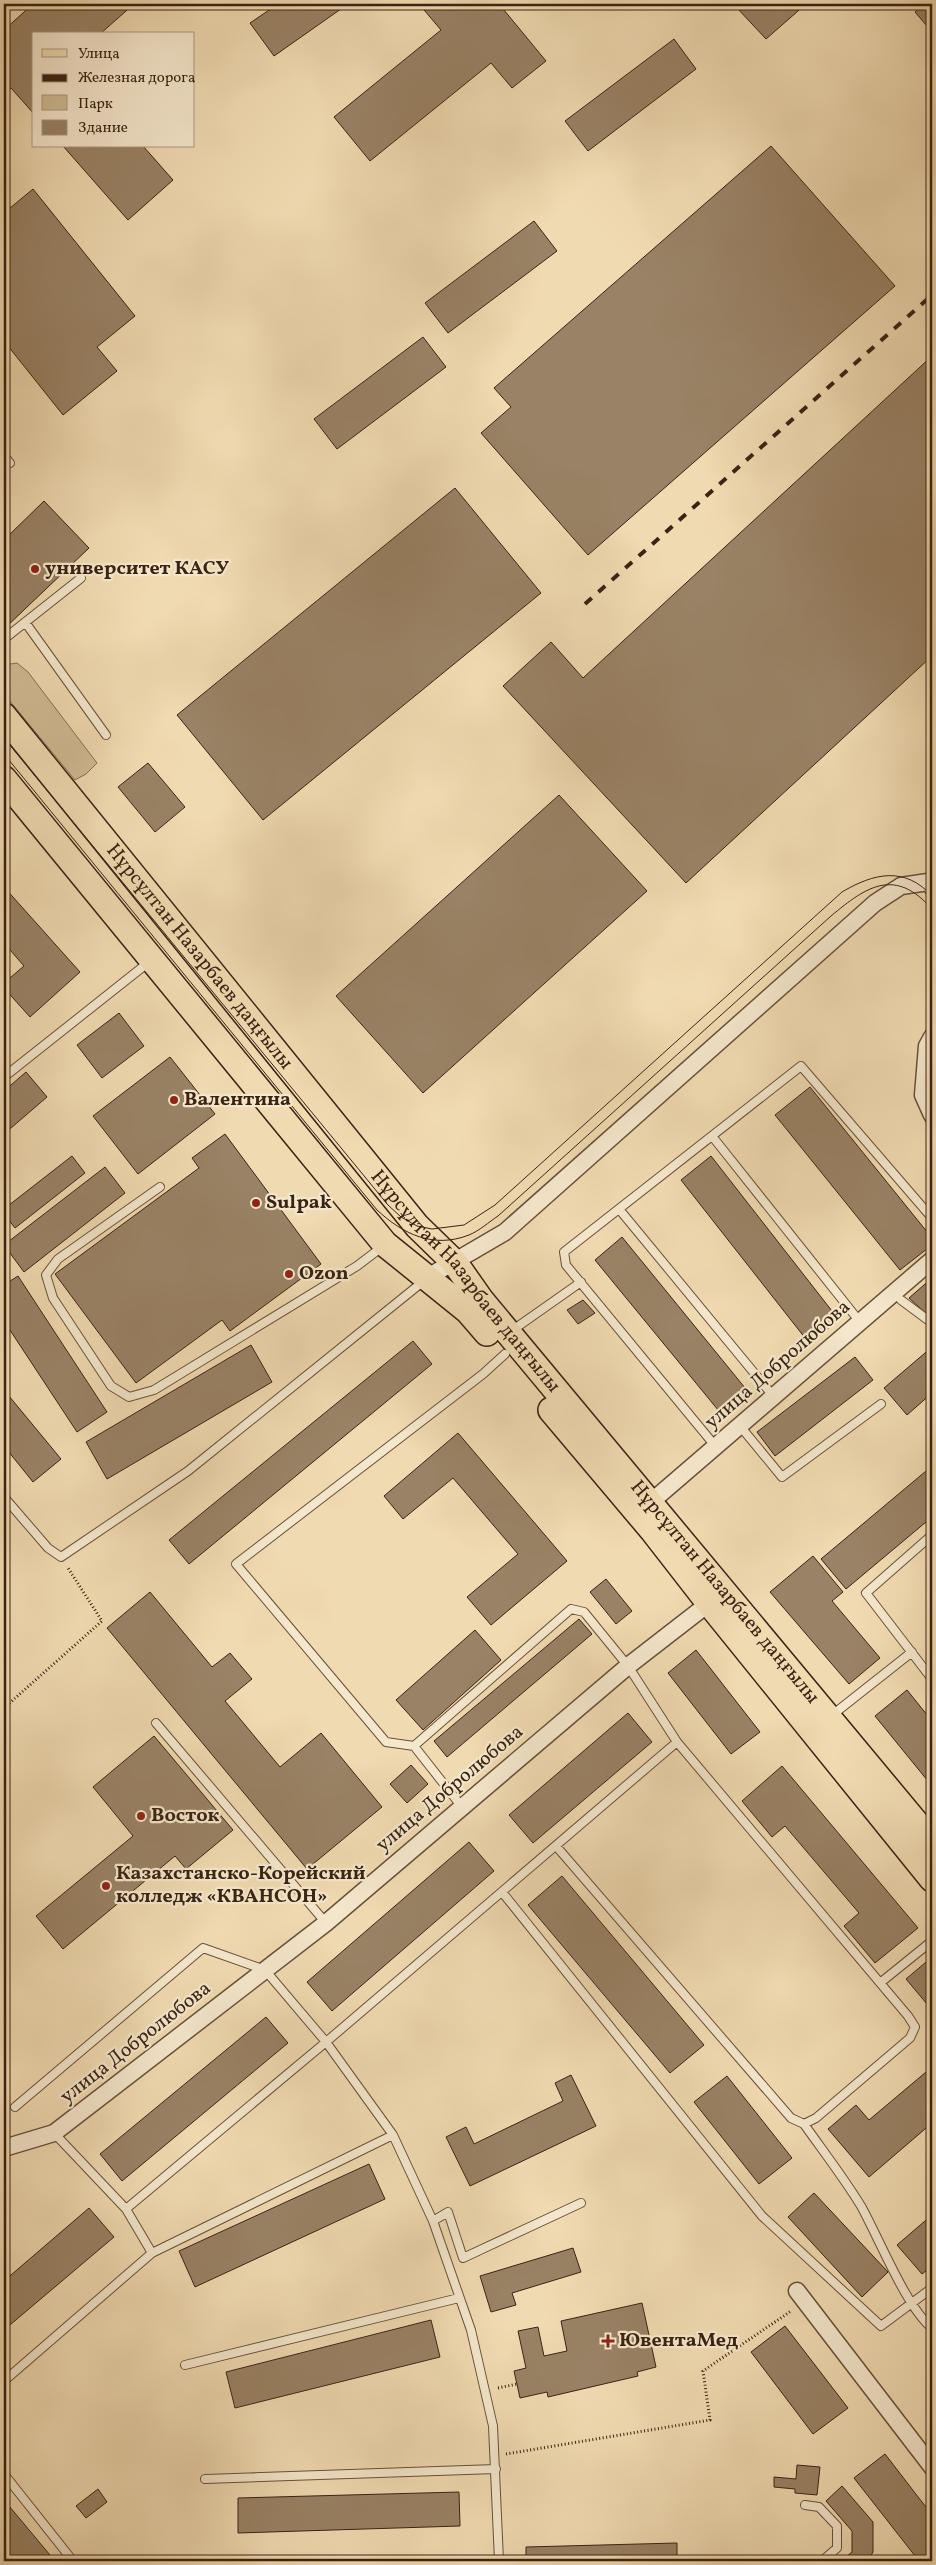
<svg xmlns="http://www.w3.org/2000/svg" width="936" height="2565" font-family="Vollkorn,serif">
<rect width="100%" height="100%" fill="#f0dab1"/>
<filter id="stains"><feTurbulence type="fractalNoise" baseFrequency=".004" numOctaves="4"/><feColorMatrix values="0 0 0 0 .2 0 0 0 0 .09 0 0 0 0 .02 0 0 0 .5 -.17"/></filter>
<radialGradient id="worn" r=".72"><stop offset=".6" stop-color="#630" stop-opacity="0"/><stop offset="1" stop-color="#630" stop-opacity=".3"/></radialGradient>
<path fill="#d1bb96" stroke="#866f54" d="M 17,663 L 28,672 L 97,763 L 86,774 L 75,780 L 4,694 L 4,665 Z"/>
<path fill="#998265" stroke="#3a2313" d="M 33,4 L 134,4 L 100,34 L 34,34 L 34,114 L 11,88 L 4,94 L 4,30 Z
M 278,4 L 348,4 L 274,56 L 250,23 Z
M 419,4 L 499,4 L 546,61 L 512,88 L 491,63 L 370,161 L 334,117 L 441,30 Z
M 742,4 L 806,4 L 766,39 L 737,8 Z
M 925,4 L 932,4 L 932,32 L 915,12 Z
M 674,39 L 696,69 L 588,151 L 565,121 Z
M 63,146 L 143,146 L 173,180 L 128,220 Z
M 771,146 L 895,286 L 588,555 L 481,433 L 511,407 L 494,388 Z
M 33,189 L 135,316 L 97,347 L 117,371 L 63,415 L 4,341 L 4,213 Z
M 534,221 L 557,251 L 448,333 L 425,303 Z
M 423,337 L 446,367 L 337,449 L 314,419 Z
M 932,356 L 932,656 L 686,883 L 503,686 L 551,642 L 583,678 Z
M 455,488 L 541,593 L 263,820 L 177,715 Z
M 44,501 L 89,548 L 4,629 L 4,540 Z
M 148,763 L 185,807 L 155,832 L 118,787 Z
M 559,795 L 647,891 L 423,1093 L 336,996 Z
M 4,887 L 80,972 L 30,1017 L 4,988 L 4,983 L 24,966 L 4,943 Z
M 119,1013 L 144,1046 L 102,1078 L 77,1045 Z
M 170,1057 L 215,1114 L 138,1174 L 93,1116 Z
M 26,1072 L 47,1097 L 4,1134 L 4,1091 Z
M 810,1087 L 932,1238 L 932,1245 L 900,1270 L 775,1115 Z
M 225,1134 L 321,1264 L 230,1331 L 222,1320 L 136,1383 L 55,1274 L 199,1168 L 192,1158 Z
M 72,1156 L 85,1173 L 15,1228 L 4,1214 L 4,1209 Z
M 711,1156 L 839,1320 L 809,1343 L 681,1180 Z
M 105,1167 L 125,1193 L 24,1272 L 4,1245 Z
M 622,1237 L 750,1394 L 723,1416 L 595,1260 Z
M 18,1276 L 107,1412 L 77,1432 L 4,1321 L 4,1285 Z
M 932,1278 L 932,1319 L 909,1298 Z
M 583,1300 L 595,1313 L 578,1324 L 567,1310 Z
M 413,1341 L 432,1364 L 189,1564 L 169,1540 Z
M 251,1345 L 272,1382 L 107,1479 L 86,1442 Z
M 932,1347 L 932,1393 L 907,1415 L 884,1388 Z
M 855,1357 L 873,1380 L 775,1456 L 757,1432 Z
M 4,1390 L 61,1459 L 33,1482 L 4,1446 Z
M 458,1433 L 567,1561 L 491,1625 L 467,1597 L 518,1554 L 453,1478 L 403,1519 L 384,1496 Z
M 932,1466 L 932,1517 L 846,1589 L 821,1559 Z
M 813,1556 L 843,1592 L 832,1601 L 880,1658 L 849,1684 L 770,1592 Z
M 606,1579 L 632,1611 L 616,1624 L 590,1592 Z
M 150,1592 L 212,1667 L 230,1653 L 252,1679 L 225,1701 L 280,1767 L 321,1733 L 382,1807 L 307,1869 L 107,1628 Z
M 579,1619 L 592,1634 L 447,1757 L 434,1741 Z
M 475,1630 L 501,1660 L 423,1730 L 396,1700 Z
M 696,1650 L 760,1732 L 731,1754 L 668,1673 Z
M 907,1690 L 932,1721 L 932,1786 L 875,1716 Z
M 628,1713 L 652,1742 L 533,1843 L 509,1815 Z
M 154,1736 L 233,1830 L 186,1869 L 175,1856 L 63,1949 L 36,1916 L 133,1836 L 93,1787 Z
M 411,1765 L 428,1784 L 407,1803 L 390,1784 Z
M 782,1766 L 918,1928 L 875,1963 L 844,1926 L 859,1913 L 785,1826 L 772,1837 L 742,1801 Z
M 469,1842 L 494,1871 L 332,2011 L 307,1982 Z
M 562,1876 L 704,2045 L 670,2073 L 528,1905 Z
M 932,1957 L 932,2010 L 906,1979 Z
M 266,2017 L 288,2043 L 122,2181 L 100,2154 Z
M 932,2067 L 932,2123 L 869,2177 L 828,2129 L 856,2105 L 869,2120 Z
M 571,2075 L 596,2126 L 470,2186 L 446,2137 L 466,2127 L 474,2144 L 563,2101 L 555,2083 Z
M 727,2076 L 792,2158 L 759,2184 L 694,2102 Z
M 369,2164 L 385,2199 L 195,2287 L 179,2251 Z
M 814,2193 L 888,2272 L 862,2297 L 788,2217 Z
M 89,2208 L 114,2237 L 4,2330 L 4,2281 Z
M 932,2215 L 932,2266 L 922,2274 L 897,2245 Z
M 573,2248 L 581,2272 L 512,2293 L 516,2305 L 491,2312 L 480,2276 Z
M 642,2303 L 656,2367 L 637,2372 L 638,2376 L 548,2397 L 547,2392 L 520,2398 L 514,2371 L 526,2368 L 518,2331 L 538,2327 L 544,2356 L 567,2351 L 561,2321 Z
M 431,2320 L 440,2357 L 235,2408 L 226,2372 Z
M 785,2326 L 848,2408 L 813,2434 L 751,2352 Z
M 885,2454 L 932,2515 L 932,2561 L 919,2561 L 854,2478 Z
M 797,2465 L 820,2467 L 817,2495 L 795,2493 L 795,2489 L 774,2487 L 774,2477 L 796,2479 Z
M 842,2486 L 873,2522 L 873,2552 L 868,2561 L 841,2561 L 852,2552 L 852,2531 L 826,2501 Z
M 98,2489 L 107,2502 L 86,2518 L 76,2506 Z
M 459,2492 L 460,2526 L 238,2533 L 238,2498 Z
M 4,2500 L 55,2561 L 4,2560 Z
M 677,2543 L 677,2561 L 526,2561 L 526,2547 Z"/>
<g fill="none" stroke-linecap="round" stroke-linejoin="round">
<g stroke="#68513a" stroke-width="10">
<path id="lane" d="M 4,456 L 10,463
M 25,622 L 106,735
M 4,639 L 81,578
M 4,1077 L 149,962
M 712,1136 L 860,1322
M 160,1187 L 58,1259 L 46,1275 L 53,1298 L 111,1386 L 129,1397 L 154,1390 L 357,1266 L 382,1247
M 619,1209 L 774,1397
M 901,1300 L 932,1323
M 510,1332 L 581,1282
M 740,1426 L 782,1477 L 881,1404
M 716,1447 L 566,1265 L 564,1252 L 801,1066 L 932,1218
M 4,1497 L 48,1548 L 61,1557 L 188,1471 L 425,1280
M 932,1535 L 866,1593 L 932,1679
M 831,1716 L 912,1652
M 156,1723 L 326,1923
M 414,1746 L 462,1807
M 556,1846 L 791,2118 L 804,2124 L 816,2118 L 910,2038 L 915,2027 L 908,2016 L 677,1742
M 502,1892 L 762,2216 L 881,2326 L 932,2288
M 880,1983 L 932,1941
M 15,2107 L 203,1948 L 265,1970 L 326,2042 L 393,2135 L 433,2221 L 471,2330 L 493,2426 L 499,2561
M 804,2124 C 823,2151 844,2178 861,2206 C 879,2238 906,2307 932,2328
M 54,2133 L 126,2209 L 326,2042 L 677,1742 L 628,1666 L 584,1612 L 571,1609 L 414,1746 L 386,1742 L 236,1564 L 483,1374 L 505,1354
M 433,2221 L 448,2212 L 463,2258 L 581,2203
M 152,2253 L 393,2135
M 185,2365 L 459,2298
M 4,2381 L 152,2253 L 126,2209
M 4,2474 L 73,2561
M 205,2479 L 496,2469
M 805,2505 L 819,2507 L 837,2526 L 837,2548 L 822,2561"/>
</g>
<g stroke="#68513a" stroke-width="19">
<path id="street" d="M 932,1037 L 927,1046 L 923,1095 L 932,1115
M 428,1277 L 505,1232 L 875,903 L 901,886 L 928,882 L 932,887
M 651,1502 L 932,1260
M 4,2148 L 54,2133 L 326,1923 L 628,1666 L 717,1597
M 797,2291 L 932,2467"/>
</g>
<g stroke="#3a2313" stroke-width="28">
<g id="primary">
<path id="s1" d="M 4,716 L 417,1226 L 455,1263 L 481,1300 L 932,1842"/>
<path d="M 4,779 L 385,1244 L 468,1311 L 487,1333"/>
<path d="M 551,1410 L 653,1531 L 709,1603 L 932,1879"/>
</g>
</g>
<path stroke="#3a2313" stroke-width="3" stroke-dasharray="1 2.5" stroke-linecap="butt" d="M 4,1708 L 102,1621 L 68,1568
M 498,2388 L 517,2384
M 506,2454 L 710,2420 L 703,2371 L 791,2311"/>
<use href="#lane" stroke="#f5e7cc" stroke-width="8"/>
<use href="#street" stroke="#f5e7cc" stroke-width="16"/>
<use href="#primary" stroke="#f0dab1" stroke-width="25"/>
<path stroke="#3a2313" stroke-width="1" d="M 4,738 L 388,1205 L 401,1217 L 417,1226 L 432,1229 L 464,1225 L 495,1205 L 842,892 C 874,873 905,866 932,896
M 4,754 L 377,1210 C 403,1234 433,1249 469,1235 C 479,1231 489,1222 498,1216 L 831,916 C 867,886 895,867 932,909"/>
<path stroke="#3a2313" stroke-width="4" stroke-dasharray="9 9" stroke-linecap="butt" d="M 585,604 L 932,295"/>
</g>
<g fill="#8f2418" stroke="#f5e7cc" stroke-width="2">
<circle cx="35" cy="569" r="5"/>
<circle cx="174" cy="1100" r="5"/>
<circle cx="256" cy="1203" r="5"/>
<circle cx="289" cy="1274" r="5"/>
<circle cx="141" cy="1816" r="5"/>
<circle cx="106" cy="1886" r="5"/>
<path d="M605.5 2333.5h5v5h5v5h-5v5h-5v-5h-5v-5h5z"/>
</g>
<g text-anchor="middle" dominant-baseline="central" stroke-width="4.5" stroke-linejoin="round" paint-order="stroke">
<g font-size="20" font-weight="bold" fill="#3a2313" stroke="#f5e7cc" text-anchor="start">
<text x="45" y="569">университет КАСУ</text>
<text x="184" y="1100">Валентина</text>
<text x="266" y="1203">Sulpak</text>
<text x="299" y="1274">Ozon</text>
<text x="151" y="1816">Восток</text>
<text x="116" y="1874">Казахстанско-Корейский<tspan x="116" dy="23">колледж «КВАНСОН»</tspan></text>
<text x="619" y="2341">ЮвентаМед</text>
</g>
<g font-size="20" fill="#3a2313" stroke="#f5e7cc">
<text stroke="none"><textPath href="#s1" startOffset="310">Нұрсұлтан Назарбаев даңғылы</textPath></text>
<text stroke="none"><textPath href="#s1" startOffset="730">Нұрсұлтан Назарбаев даңғылы</textPath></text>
<text transform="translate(778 1365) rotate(-41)">улица Добролюбова</text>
<text stroke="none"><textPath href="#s1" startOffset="1135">Нұрсұлтан Назарбаев даңғылы</textPath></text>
<text transform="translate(450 1789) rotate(-40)">улица Добролюбова</text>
<text transform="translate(136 2043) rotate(-38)">улица Добролюбова</text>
</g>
</g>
<rect width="936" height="2565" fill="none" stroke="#f0dab1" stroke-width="20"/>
<rect x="5" y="5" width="926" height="2555" fill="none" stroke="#3a2313" stroke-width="2.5"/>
<rect x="10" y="10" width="916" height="2545" fill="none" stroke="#3a2313"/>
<rect x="32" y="32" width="162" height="115" fill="#f5e7cc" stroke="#aa9982"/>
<rect x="42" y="49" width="25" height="8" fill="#f0dab1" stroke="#aa9982"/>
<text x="78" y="58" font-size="15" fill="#3a2313">Улица</text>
<rect x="42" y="74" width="25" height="8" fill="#3a2313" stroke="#aa9982"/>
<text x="78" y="82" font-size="15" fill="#3a2313">Железная дорога</text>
<rect x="42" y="95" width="25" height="15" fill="#d1bb96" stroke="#aa9982"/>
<text x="78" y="108" font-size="15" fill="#3a2313">Парк</text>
<rect x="42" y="120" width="25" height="15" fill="#998265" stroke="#aa9982"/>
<text x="78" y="132" font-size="15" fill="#3a2313">Здание</text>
<rect width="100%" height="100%" filter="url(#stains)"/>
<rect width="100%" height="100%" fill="url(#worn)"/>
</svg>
